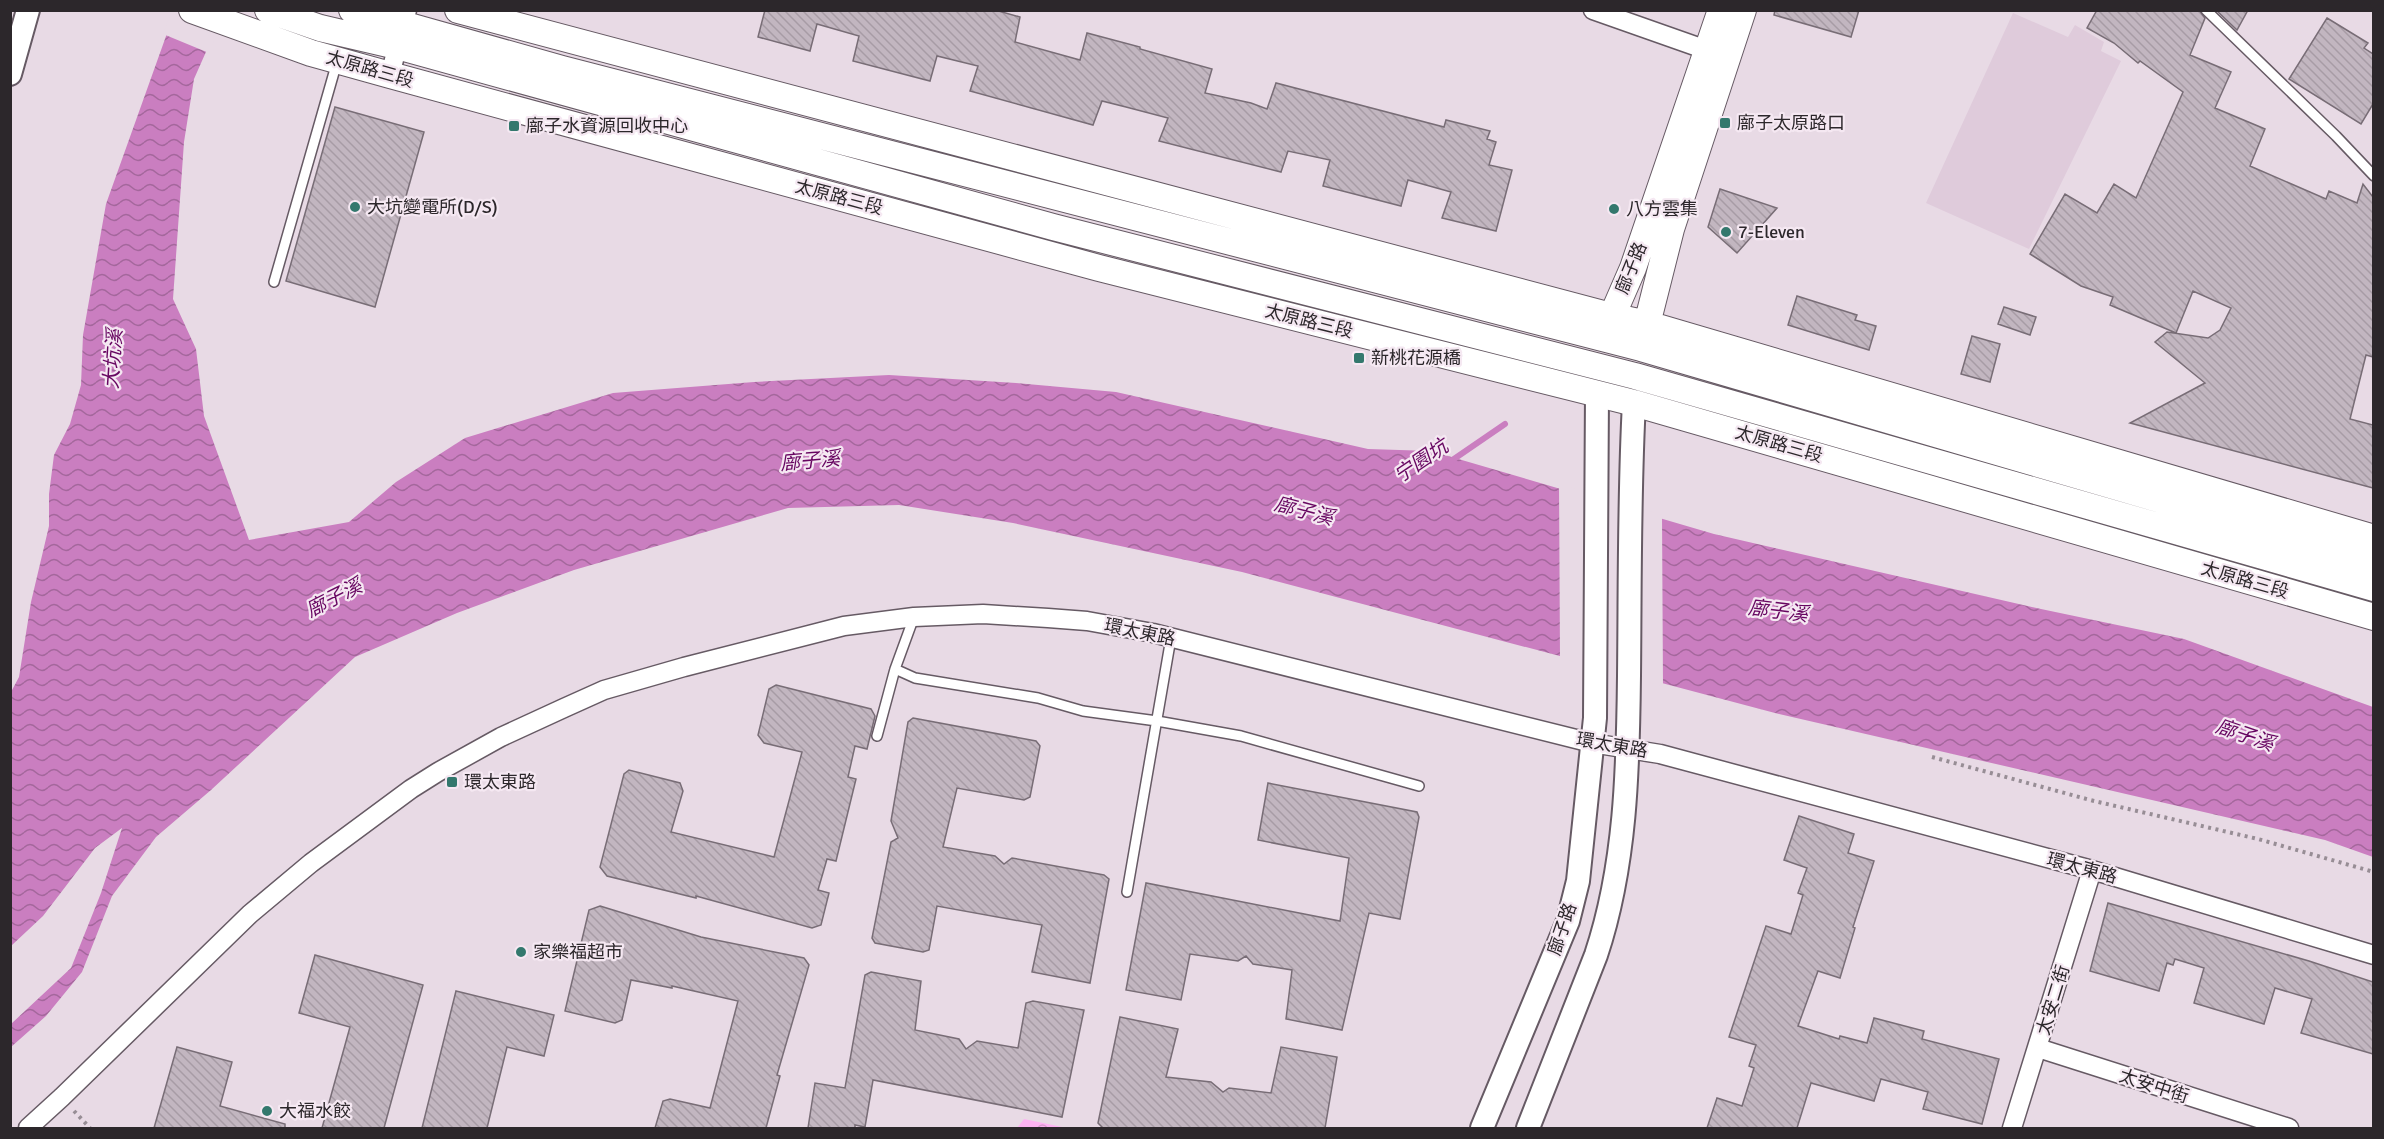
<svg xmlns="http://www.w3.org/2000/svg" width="2384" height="1139" font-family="Signika,'Noto Sans TC',sans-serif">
<defs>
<pattern id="park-crowns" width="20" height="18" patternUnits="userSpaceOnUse" patternTransform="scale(1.5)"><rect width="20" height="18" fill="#feb3f3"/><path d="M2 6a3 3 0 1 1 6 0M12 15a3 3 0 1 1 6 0" fill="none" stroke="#da9ad0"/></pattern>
<pattern id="water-waves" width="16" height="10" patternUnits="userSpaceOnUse" patternTransform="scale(1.5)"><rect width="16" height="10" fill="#ca7ec0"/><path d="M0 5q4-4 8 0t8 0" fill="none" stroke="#a4679c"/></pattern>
<pattern id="building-back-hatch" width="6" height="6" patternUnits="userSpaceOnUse" patternTransform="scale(1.5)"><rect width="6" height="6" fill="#c2b6c0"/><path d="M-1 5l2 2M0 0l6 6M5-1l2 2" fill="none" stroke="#a79ca5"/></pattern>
</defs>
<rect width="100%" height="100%" fill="#e8dae5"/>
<path fill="#dfcbdb" d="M 2013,13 L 2068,37 L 2075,25 L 2104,42 L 2101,51 L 2121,61 L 2029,249 L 1926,203 Z"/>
<path fill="url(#park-crowns)" d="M 1024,1119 L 1067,1128 L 1017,1128 Z"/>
<path fill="url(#water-waves)" d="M 175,11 L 224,11 L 194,79 L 184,142 L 173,299 L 196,349 L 204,416 L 249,540 L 349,522 L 396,482 L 465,438 L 613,393 L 754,382 L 889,375 L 1016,383 L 1116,392 L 1368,449 L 1431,451 L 1714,534 L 2041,609 L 2184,639 L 2373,707 L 2373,857 L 2325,840 L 1775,713 L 1242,572 L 1013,523 L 899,505 L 788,508 L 574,570 L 457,613 L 355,657 L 211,790 L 156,837 L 112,896 L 82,972 L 46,1016 L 11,1047 L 11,1024 L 71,968 L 101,893 L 122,828 L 95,848 L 43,916 L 11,946 L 11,692 L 19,677 L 31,602 L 49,526 L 49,494 L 54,455 L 70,424 L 81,385 L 83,335 L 106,204 Z"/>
<path fill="#e8dae5" d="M 172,10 L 227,10 L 209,53 L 163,34 Z
M 1559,484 L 1662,515 L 1663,686 L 1560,658 Z"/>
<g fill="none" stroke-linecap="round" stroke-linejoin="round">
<path stroke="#ca7ec0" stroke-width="6" d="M 1451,461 L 1505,424"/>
</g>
<path fill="url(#building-back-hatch)" stroke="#786d76" stroke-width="1.5" d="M 765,10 L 995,10 L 1020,17 L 1015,42 L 1080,60 L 1087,33 L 1140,47 L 1140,49 L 1212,69 L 1205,93 L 1251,103 L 1267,109 L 1276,83 L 1444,127 L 1446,120 L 1490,131 L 1487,139 L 1496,142 L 1489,165 L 1512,170 L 1496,231 L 1442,218 L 1451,192 L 1408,180 L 1401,206 L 1323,186 L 1330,160 L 1288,151 L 1281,172 L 1159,141 L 1168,118 L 1126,107 L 1102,101 L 1093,125 L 970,91 L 978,66 L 937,56 L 930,81 L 853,61 L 859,36 L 817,24 L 810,51 L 758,37 Z
M 1775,10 L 1859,10 L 1851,37 L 1774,15 Z
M 2097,10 L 2199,10 L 2205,18 L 2190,55 L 2231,72 L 2215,108 L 2265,129 L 2250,166 L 2326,199 L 2329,191 L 2357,203 L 2363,184 L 2373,197 L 2373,357 L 2366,355 L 2350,419 L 2373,425 L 2373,488 L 2130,423 L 2205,383 L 2155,342 L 2167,332 L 2208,338 L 2220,330 L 2231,308 L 2193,291 L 2176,333 L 2110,305 L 2113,297 L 2081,286 L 2030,254 L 2065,194 L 2097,213 L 2114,184 L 2136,198 L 2183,92 L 2140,61 L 2138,63 L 2114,43 L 2087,28 Z
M 2216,10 L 2248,10 L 2237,30 Z
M 2327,18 L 2368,43 L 2364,48 L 2373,54 L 2373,104 L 2361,124 L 2289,79 Z
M 335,107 L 424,132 L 375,307 L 286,281 Z
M 1720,189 L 1777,208 L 1737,253 L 1708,227 Z
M 1797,296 L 1857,315 L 1855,320 L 1876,326 L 1869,350 L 1788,325 Z
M 2004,307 L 2036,317 L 2030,335 L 1998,324 Z
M 1972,336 L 2000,344 L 1990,382 L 1961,374 Z
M 776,685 L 871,709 L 875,716 L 867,749 L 855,746 L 848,777 L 856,779 L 836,861 L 827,859 L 818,890 L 829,893 L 821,925 L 812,928 L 696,896 L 696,898 L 607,876 L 600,867 L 624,774 L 629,770 L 680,783 L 683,791 L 671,832 L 774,857 L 802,752 L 764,743 L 758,735 L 769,689 Z
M 913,718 L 1036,741 L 1040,746 L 1030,797 L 1024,800 L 957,788 L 943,847 L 995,856 L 1004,864 L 1012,858 L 1104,875 L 1109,879 L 1090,983 L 1032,972 L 1042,925 L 937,906 L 929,950 L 923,952 L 875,943 L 872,938 L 891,842 L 898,838 L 891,821 L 908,722 Z
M 1268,783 L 1417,812 L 1419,817 L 1400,919 L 1369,913 L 1342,1030 L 1286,1019 L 1292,970 L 1253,964 L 1246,956 L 1238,961 L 1190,954 L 1181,1000 L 1126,990 L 1146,883 L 1340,921 L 1349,858 L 1258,840 Z
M 1799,816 L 1854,834 L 1848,853 L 1874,861 L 1853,927 L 1855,928 L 1840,978 L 1818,971 L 1798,1026 L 1839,1039 L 1840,1036 L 1867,1043 L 1874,1018 L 1924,1031 L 1922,1039 L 1999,1059 L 1982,1124 L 1923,1109 L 1928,1092 L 1881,1079 L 1874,1101 L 1811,1083 L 1797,1128 L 1707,1128 L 1717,1098 L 1742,1106 L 1754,1068 L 1749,1066 L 1756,1045 L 1729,1037 L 1766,926 L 1791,934 L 1803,895 L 1798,893 L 1807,868 L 1784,860 Z
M 2108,903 L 2309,961 L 2373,982 L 2373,1054 L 2301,1033 L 2312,999 L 2275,988 L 2264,1024 L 2194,1003 L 2204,968 L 2175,959 L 2173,965 L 2167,963 L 2159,991 L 2090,971 Z
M 600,906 L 701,937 L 804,958 L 809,965 L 777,1075 L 780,1076 L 766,1128 L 655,1128 L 663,1101 L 670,1099 L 710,1108 L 738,1001 L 672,986 L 672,988 L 631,980 L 622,1020 L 615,1023 L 565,1011 L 589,910 Z
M 315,955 L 423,985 L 384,1128 L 322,1128 L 350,1027 L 299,1013 Z
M 871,972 L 921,981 L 915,1030 L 959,1039 L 966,1049 L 977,1041 L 1018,1048 L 1026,1003 L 1033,1001 L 1084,1010 L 1062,1117 L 873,1080 L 865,1127 L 855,1125 L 855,1128 L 808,1128 L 815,1083 L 845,1088 L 865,975 Z
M 456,991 L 554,1015 L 544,1056 L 507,1047 L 487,1128 L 422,1128 Z
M 1120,1017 L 1178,1029 L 1166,1077 L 1211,1082 L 1223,1092 L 1229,1088 L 1271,1093 L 1281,1047 L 1337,1057 L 1325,1128 L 1103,1128 L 1098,1123 Z
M 177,1047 L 232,1062 L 220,1106 L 285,1124 L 285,1128 L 154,1128 Z"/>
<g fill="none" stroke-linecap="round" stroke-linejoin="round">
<g stroke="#665a64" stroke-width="12">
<path id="service" d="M 2206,10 L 2336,136 L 2374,176
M 274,282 L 337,62
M 914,617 L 895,669 L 915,678 L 1038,698 L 1083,711 L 1157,721 L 1241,736 L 1419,786
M 877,736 L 895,669
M 1127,892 L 1171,638"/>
</g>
<g stroke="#665a64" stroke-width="21">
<path id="minor" d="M 1593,10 L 1718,54
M 390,75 L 407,10
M 2038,1048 L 2289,1128
M 28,1128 L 62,1097 L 250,914 L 311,863 L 411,789 L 438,772 L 501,737 L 564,708 L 604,690 L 684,667 L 844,626 L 914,617 L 983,614 L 1048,618 L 1087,621 L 1153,633 L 1592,743 L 1660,754 L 2092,870 L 2374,955
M 2012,1128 L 2092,870"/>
</g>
<g stroke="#665a64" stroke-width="26">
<path id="tertiary" d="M 10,74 L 28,10
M 1482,1128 L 1568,921 L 1578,881 L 1595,718 L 1597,393
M 1528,1128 L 1596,955 C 1626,865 1628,769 1629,676 C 1630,585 1629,493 1634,403"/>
</g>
<g stroke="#665a64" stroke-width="28">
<path id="secondary" d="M 192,10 L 311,53 L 390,75 L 1099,268 L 1634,403 L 2374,617
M 268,10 L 320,28 L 397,46 L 1053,227 L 1635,376 L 2374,588
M 352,10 L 562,69 L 1641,348 L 2374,562
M 458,10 L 1611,316 L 1647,324 L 2374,538
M 1606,330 L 1633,268 L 1721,10
M 1643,340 L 1671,229 L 1743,10"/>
</g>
<path stroke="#978d95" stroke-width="4" stroke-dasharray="3 4.5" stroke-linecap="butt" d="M 1932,757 L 2094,801 L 2258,839 L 2374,872
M 74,1111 L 90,1128"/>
<use href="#service" stroke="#fff" stroke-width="9"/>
<use href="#minor" stroke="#fff" stroke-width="18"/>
<use href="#tertiary" stroke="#fff" stroke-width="22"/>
<use href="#secondary" stroke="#fff" stroke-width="26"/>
</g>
<g fill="#33786d" stroke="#f5e8f2" stroke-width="2">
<rect x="1719" y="117" width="12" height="12" rx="3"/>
<rect x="508" y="120" width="12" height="12" rx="3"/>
<circle cx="355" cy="207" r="6"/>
<circle cx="1614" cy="209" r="6"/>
<circle cx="1726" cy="232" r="6"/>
<rect x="1353" y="352" width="12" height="12" rx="3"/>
<rect x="446" y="776" width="12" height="12" rx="3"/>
<circle cx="521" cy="952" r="6"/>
<circle cx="267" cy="1111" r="6"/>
</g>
<g text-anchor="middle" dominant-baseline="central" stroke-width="4.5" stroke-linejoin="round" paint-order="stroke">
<g font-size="18" fill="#2c272b" stroke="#f5e8f2">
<text transform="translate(370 69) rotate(16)">太原路三段</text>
<text transform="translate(839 197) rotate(15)">太原路三段</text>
<text transform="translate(1631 268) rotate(-68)">廍子路</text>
<text transform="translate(1309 321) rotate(14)">太原路三段</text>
<text transform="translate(1779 444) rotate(16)">太原路三段</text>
<text transform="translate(2245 580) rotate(16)">太原路三段</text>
<text transform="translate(1140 632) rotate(12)">環太東路</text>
<text transform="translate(1612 745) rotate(10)">環太東路</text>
<text transform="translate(2082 868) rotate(15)">環太東路</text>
<text transform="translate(1562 929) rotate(-71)">廍子路</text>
<text transform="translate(2053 1000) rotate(-73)">太安二街</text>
<text transform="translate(2154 1086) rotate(18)">太安中街</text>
</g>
<g font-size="18" fill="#2c272b" stroke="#f5e8f2" text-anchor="start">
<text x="1737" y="123">廍子太原路口</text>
<text x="526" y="126">廍子水資源回收中心</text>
<text x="367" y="207">大坑變電所(D/S)</text>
<text x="1626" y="209">八方雲集</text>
<text x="1738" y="232">7-Eleven</text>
<text x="1371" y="358">新桃花源橋</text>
<text x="464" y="782">環太東路</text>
<text x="533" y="952">家樂福超市</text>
<text x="279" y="1111">大福水餃</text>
</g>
<g font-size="20" font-style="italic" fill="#670661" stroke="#f5e8f2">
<text transform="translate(113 359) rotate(-86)">大坑溪</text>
<text transform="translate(810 461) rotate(-5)">廍子溪</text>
<text transform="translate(1421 461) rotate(-34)">宁園坑</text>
<text transform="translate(1304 511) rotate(15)">廍子溪</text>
<text transform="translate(334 598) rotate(-27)">廍子溪</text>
<text transform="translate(1778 611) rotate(7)">廍子溪</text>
<text transform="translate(2245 735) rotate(19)">廍子溪</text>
</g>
</g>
<rect width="2384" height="1139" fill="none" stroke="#2c272b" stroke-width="24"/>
</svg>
